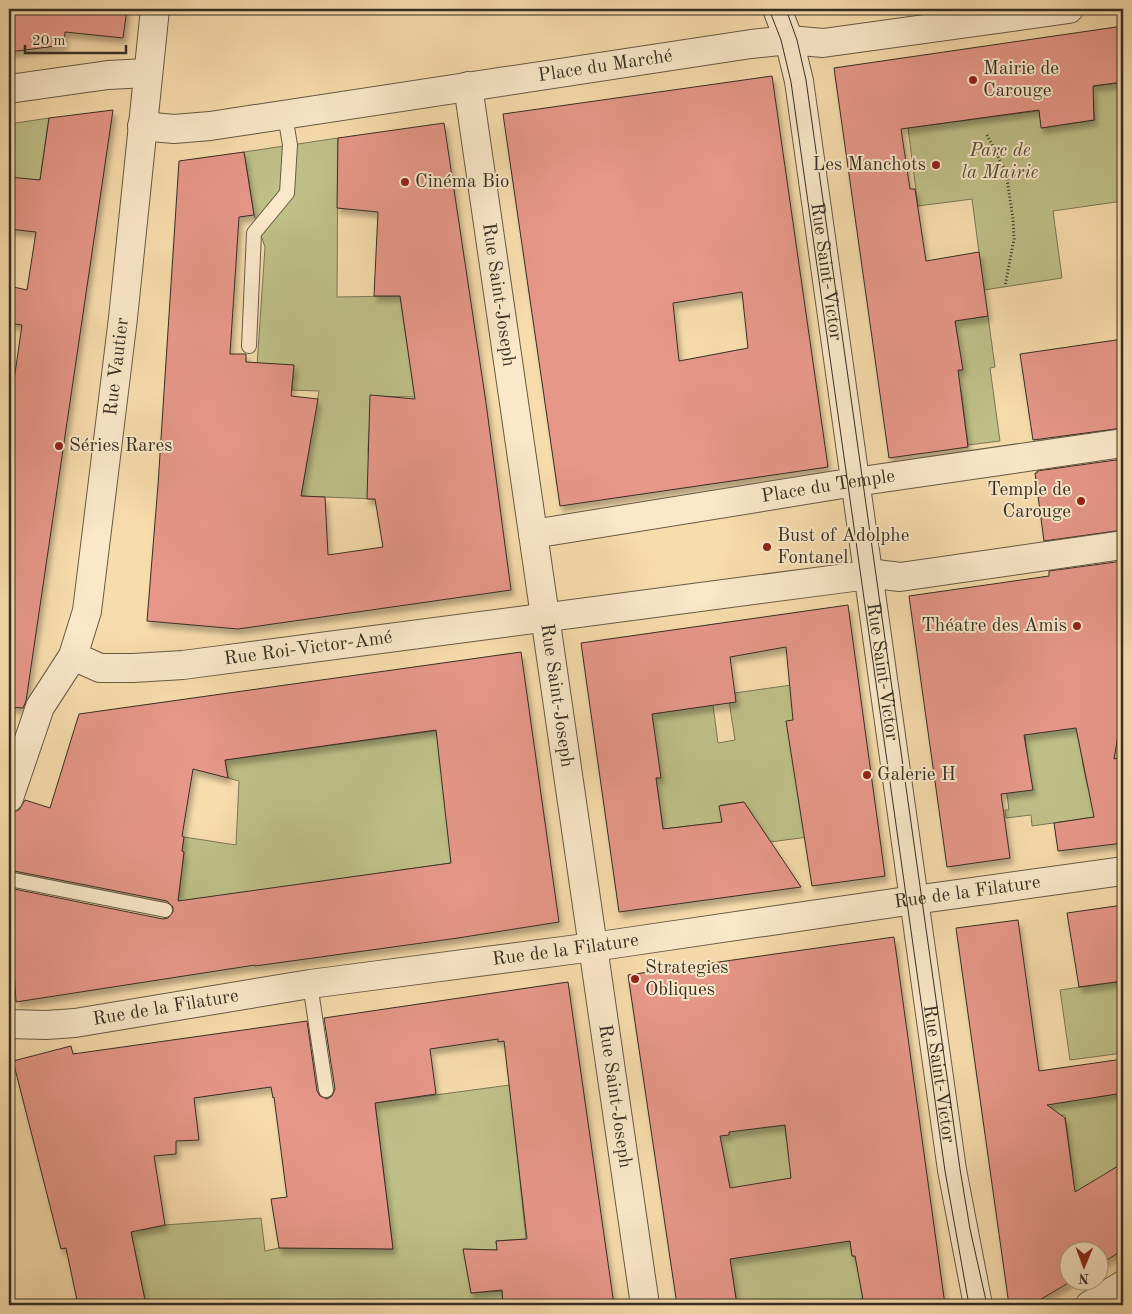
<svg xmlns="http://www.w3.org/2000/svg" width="1132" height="1314" font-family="'Old Standard TT',serif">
<defs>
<filter id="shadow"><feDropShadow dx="3" dy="5.5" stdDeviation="2.5" flood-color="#0004"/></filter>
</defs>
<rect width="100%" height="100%" fill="#f7dcac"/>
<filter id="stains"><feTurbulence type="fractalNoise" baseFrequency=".004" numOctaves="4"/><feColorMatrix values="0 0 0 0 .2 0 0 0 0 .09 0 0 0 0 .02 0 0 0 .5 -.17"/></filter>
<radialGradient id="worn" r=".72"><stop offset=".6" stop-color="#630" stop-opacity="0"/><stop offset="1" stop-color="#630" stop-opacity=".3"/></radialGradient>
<path fill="#bfc088" stroke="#7a7756" d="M 1123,82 L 1123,201 L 1053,211 L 1062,278 L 984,290 L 972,199 L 918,206 L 908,128 L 1037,111 L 1039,111 L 1042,128 L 1095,120 L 1090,87 Z
M 49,118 L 39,186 L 9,177 L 9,124 Z
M 338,138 L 337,297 L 400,296 L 415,397 L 371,396 L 368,451 L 375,499 L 301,496 L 319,391 L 292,390 L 294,365 L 257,366 L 265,247 L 254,215 L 244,152 Z
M 988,316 L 995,367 L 990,368 L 1000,441 L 968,445 L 961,390 L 958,389 L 953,371 L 962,370 L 955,321 Z
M 798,684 L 823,835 L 770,842 L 744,802 L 720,805 L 722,822 L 663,829 L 656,778 L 659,778 L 652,714 L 713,705 L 718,743 L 735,740 L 728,694 Z
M 1080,707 L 1083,765 L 1088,788 L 1110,815 L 1032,826 L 1031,815 L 1006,818 L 1005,810 L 1009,810 L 1006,786 L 1027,754 L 1025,735 Z
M 441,730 L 451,863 L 178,902 L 184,853 L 182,851 L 184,837 L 236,845 L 239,781 L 228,778 L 225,760 Z
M 1123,981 L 1123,1053 L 1070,1060 L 1060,990 Z
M 510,1085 L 526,1239 L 496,1241 L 497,1250 L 464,1249 L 471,1293 L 502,1291 L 503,1305 L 146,1305 L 131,1232 L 130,1188 L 142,1230 L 165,1225 L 261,1218 L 265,1251 L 279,1248 L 393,1249 L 375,1103 Z
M 754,1089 L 761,1128 L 785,1125 L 786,1137 L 821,1244 L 850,1241 L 852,1256 L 856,1256 L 864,1305 L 737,1305 L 727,1240 L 720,1136 L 729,1134 L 723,1091 Z
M 1123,1093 L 1123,1163 L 1109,1172 L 1112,1178 L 1055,1239 L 1073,1174 L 1065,1115 L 1048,1116 L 1047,1104 Z"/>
<path fill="#e69788" stroke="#362e23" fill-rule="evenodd" filter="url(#shadow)" d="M 9,9 L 127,9 L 123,38 L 65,32 L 64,45 L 9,52 Z
M 1123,26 L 1123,82 L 1093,86 L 1094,120 L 1041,128 L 1039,110 L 901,129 L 910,189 L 915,189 L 926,261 L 979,252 L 988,316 L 955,321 L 963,370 L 958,370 L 968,447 L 889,458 L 834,68 Z
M 772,76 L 828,467 L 560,506 L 503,114 ZM 742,292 L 748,348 L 679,361 L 673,303 Z
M 113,110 L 26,701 L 23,708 L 9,707 L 9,415 L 22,325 L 9,323 L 9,286 L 27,290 L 36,232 L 9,229 L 9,177 L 40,180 L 49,118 Z
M 444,123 L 486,403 L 511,590 L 238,629 L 147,621 L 158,485 L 179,161 L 244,152 L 254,215 L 239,217 L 230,354 L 246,354 L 246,362 L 294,365 L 291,396 L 318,399 L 301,496 L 325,497 L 328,555 L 383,547 L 375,499 L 367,499 L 370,395 L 415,399 L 400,296 L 374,296 L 378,212 L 337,208 L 338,138 Z
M 1123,339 L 1123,428 L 1033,440 L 1020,354 Z
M 1123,459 L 1123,530 L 1044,541 L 1035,473 L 1037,473 L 1037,471 Z
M 1123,561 L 1123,706 L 1114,759 L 1123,757 L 1123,843 L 1058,851 L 1054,823 L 1094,817 L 1076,728 L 1024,735 L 1033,790 L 1001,794 L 1010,858 L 947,867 L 909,596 L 1049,576 L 1049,571 Z
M 848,605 L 885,876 L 812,886 L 786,721 L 793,720 L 786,647 L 730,657 L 736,702 L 652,714 L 661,778 L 656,778 L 663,829 L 722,822 L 719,806 L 744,802 L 801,887 L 619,912 L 581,643 Z
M 521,652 L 559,922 L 458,938 L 255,966 L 255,965 L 16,1002 L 9,888 L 163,919 L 168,918 L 173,912 L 173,907 L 167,901 L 9,870 L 9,813 L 19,810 L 25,800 L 50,808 L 79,714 ZM 436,730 L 451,863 L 178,901 L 184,852 L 182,851 L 184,837 L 182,836 L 193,769 L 228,778 L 225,760 Z
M 1123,905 L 1123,981 L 1079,987 L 1067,913 Z
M 1018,920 L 1039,1071 L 1123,1059 L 1123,1093 L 1047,1105 L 1065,1118 L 1075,1192 L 1123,1163 L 1123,1250 L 1100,1264 L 1100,1252 L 1070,1252 L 1070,1282 L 1031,1305 L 1009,1305 L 956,928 Z
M 894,937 L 945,1305 L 864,1305 L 855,1256 L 852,1256 L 850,1241 L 730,1259 L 737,1305 L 677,1305 L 628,975 ZM 785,1125 L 791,1178 L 730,1188 L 720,1136 L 729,1135 L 729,1132 Z
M 568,982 L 614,1305 L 503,1305 L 502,1290 L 471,1293 L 463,1249 L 497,1250 L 496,1241 L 527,1239 L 504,1041 L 498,1042 L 498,1039 L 430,1049 L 436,1094 L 375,1103 L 393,1249 L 279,1248 L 271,1199 L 287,1197 L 274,1097 L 273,1098 L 271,1087 L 194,1098 L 199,1140 L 176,1141 L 176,1154 L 154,1156 L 165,1225 L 131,1232 L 146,1305 L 78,1305 L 66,1248 L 61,1249 L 13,1061 L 71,1046 L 73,1054 L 307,1021 L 317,1091 L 320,1096 L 327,1099 L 332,1096 L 335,1089 L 324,1018 Z"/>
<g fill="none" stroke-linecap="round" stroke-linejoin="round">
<g stroke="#665a45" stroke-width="16">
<path id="lane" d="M 249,346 L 254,233 L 287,193 L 290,145 L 285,115
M 9,879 L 165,910
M 310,984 L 326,1090"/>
</g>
<g stroke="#665a45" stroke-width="30">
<g id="street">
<path id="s1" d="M 777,9 L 789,40 L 799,81 L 952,1170 L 978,1305"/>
<path id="s2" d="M 468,86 L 645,1305"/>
<path d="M 9,89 L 108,75 L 147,73"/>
<path id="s3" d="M 142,126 L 174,129 L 210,126 L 751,44 L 789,40 L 823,43 L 1069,9"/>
<path id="s4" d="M 533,534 L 855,482 L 1123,443"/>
<path id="s5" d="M 73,656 L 100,668 L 133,668 L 183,665 L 861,576 L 876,574 L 900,577 L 1123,545"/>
<path id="s6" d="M 9,798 L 40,707 L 73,656 L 87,611 L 123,318 L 155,9"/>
<path id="s7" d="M 9,1024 L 46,1025 L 75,1023 L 310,984 L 593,947 L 914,900 L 1123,871"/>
<path d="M 1090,1305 L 1123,1285"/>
</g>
</g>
<path stroke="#362e23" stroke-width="3" stroke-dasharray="1 2.5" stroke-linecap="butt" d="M 987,135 L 1006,172 L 1013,219 L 1014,239 L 1005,286"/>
<use href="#lane" stroke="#fae8c9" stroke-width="14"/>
<use href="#street" stroke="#fae8c9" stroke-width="28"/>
<path stroke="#362e23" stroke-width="1" d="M 769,9 L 781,40 L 791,82 L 945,1171 L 969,1305
M 786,9 L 797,40 L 806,80 L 960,1169 L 970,1229 L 987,1305"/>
</g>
<g fill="#8f2418" stroke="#fae8c9" stroke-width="2">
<circle cx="973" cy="80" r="5"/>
<circle cx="936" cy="165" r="5"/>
<circle cx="405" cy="182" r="5"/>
<circle cx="59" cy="446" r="5"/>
<circle cx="1081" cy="501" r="5"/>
<circle cx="767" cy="547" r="5"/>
<circle cx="1077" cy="626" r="5"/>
<circle cx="867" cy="775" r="5"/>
<circle cx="635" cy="979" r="5"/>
</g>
<g text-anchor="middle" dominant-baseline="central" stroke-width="4" stroke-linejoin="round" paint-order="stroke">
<g font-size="19" fill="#362e23" stroke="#fae8c9">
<text stroke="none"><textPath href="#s3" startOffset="468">Place du Marché</textPath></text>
<text stroke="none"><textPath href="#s1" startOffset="268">Rue Saint-Victor</textPath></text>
<text stroke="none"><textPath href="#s2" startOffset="211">Rue Saint-Joseph</textPath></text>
<text stroke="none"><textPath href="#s6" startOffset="450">Rue Vautier</textPath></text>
<text stroke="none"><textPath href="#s4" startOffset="299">Place du Temple</textPath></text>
<text stroke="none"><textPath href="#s5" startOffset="239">Rue Roi-Victor-Amé</textPath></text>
<text stroke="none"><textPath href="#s1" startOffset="672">Rue Saint-Victor</textPath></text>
<text stroke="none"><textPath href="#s2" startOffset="616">Rue Saint-Joseph</textPath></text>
<text stroke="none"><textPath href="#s7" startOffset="968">Rue de la Filature</textPath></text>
<text stroke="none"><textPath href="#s7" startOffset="562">Rue de la Filature</textPath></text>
<text stroke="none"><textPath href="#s7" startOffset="158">Rue de la Filature</textPath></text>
<text stroke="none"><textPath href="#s1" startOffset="1078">Rue Saint-Victor</textPath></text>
<text stroke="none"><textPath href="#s2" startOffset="1021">Rue Saint-Joseph</textPath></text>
</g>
<g font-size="19" fill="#362e23" stroke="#fae8c9" text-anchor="start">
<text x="983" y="69">Mairie de<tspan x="983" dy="22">Carouge</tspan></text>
<text x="926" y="165" text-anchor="end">Les Manchots</text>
<text x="415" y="182">Cinéma Bio</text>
<text x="69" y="446">Séries Rares</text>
<text x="1071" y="490" text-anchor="end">Temple de<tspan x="1071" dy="22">Carouge</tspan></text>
<text x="777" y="536">Bust of Adolphe<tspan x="777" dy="22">Fontanel</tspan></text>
<text x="1067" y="626" text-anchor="end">Théatre des Amis</text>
<text x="877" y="775">Galerie H</text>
<text x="645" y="968">Strategies<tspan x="645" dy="22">Obliques</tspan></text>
</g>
<g font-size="19" font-style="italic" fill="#514b37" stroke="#fae8c9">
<text x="1000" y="151">Parc de<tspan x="1000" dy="22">la Mairie</tspan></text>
</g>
</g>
<rect width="1132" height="1314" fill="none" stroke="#f7dcac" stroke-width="30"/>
<rect x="10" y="10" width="1112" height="1294" fill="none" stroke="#362e23" stroke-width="2.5"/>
<rect x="15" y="15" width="1102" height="1284" fill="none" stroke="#362e23"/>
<g transform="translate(1084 1266) rotate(181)"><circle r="24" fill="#fae8c9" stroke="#ac9e87"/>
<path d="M0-4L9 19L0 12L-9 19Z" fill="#8f2418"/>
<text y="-8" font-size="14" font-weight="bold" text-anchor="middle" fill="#362e23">N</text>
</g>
<path d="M25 45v8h101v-8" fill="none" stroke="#362e23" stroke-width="2.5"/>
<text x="32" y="45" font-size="15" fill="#362e23" stroke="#fae8c9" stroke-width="4" paint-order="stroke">20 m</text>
<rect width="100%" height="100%" filter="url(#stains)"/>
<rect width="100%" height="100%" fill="url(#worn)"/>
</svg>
